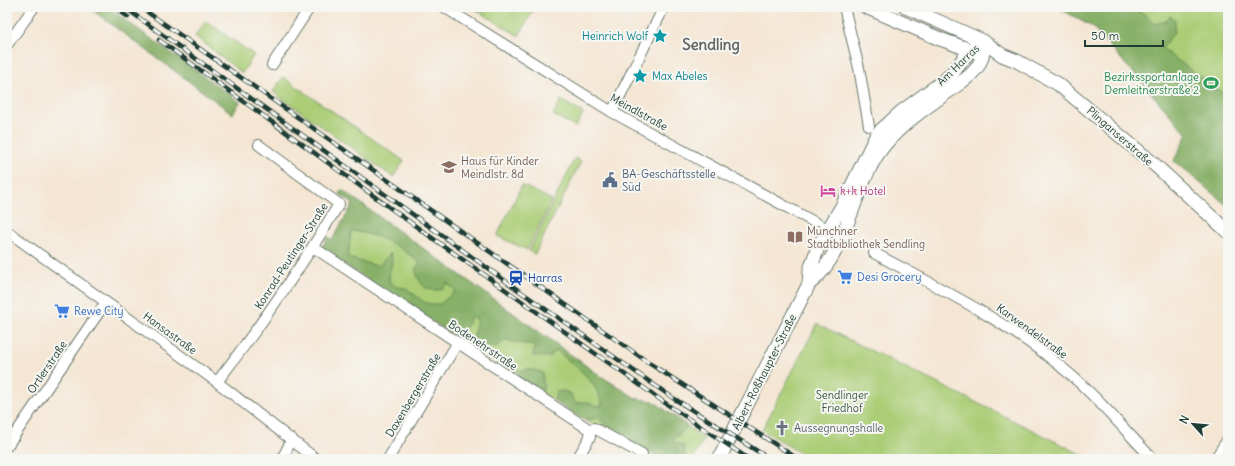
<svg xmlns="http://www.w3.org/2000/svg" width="1235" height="466" font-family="Delius,sans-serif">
<rect width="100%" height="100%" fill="#f6f6f2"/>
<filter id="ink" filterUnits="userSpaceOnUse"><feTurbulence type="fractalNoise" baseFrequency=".025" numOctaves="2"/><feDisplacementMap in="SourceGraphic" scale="8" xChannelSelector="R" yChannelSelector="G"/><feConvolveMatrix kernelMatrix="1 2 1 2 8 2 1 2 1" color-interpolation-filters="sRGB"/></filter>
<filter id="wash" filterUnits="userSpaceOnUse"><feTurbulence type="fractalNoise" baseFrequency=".012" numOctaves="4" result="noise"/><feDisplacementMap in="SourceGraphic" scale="16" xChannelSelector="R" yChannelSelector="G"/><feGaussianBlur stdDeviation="0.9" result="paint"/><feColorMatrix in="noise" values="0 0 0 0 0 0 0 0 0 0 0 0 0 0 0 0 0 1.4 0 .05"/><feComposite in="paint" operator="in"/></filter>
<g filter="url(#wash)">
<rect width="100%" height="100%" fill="#f4e6d3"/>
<path fill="#aacd76" stroke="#648555" d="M 478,7 L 535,7 L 519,36 L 476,10 Z
M 1057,7 L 1228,7 L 1228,206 L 1174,161 L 1187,134 L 1094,28 Z
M 206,21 L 254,55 L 242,73 L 195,36 Z
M 283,77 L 404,161 L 393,177 L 273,92 Z
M 561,100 L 583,113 L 576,127 L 553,115 Z
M 575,158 L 581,161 L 535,254 L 529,251 Z
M 522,185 L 552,200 L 527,250 L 497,236 Z
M 356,200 L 599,375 L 637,399 L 653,401 L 704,438 L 693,459 L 662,459 L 651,453 L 642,451 L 584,420 L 321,249 L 328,237 L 332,240 Z
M 817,324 L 1091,459 L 810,459 L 762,430 Z"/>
<path fill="#87b067" stroke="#53764e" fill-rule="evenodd" d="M 88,7 L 107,7 L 240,102 L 233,114 Z
M 1057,7 L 1137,7 L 1138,11 L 1147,16 L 1155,24 L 1166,21 L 1170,16 L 1175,20 L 1174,32 L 1162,49 L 1228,97 L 1228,206 L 1174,161 L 1187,134 L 1094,28 Z
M 342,190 L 599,375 L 637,399 L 653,401 L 687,426 L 678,436 L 675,436 L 673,442 L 684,446 L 685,457 L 689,459 L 662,459 L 651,453 L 642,451 L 608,433 L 608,425 L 597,418 L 584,420 L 554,401 L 556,392 L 564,391 L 571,394 L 575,403 L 586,402 L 597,406 L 602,405 C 598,381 573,364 556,350 L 550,357 L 533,356 L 535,345 L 517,343 L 506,340 L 494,348 L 475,342 L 474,335 L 477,319 L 472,316 L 459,339 L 321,249 L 328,237 L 332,240 L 353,204 L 339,193 ZM 351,231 C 381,235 397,244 420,263 L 415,269 C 420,285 426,293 443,289 L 447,283 L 456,291 L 440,304 L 431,304 L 424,302 L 406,288 L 396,287 L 389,281 C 389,269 394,265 391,253 L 378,266 L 348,258 Z
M 505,362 L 522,371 L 528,369 L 542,372 L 544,386 L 541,393 L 501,367 Z"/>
</g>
<g filter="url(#ink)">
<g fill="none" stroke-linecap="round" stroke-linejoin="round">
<g stroke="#6a786c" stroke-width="12">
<path id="minor" d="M 444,7 L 612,112 L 827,229
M 844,7 L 859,68 L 869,126
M 7,45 L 34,7
M 272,65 L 310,7
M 612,112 L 664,7
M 7,231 L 217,382 L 316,459
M 313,247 L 590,430
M 874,253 C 943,290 1013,324 1072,376 C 1101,401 1126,432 1153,459
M 217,382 C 261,325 302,266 339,204 L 259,145
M 590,430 L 594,428 L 642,454
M 7,446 L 106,302
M 282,459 L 292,439
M 388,459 L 458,342
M 577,459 L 590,437 L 590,430
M 1215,459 L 1228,439"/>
</g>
<g stroke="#6a786c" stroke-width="15">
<path id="major" d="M 866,7 L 940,39 L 976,52
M 906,7 L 983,41 L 1002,55 L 1017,61 L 1058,84 L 1155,165 L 1228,232
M 809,284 L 810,270 L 818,247 L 842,206 L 877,134 L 901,112 L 946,79 L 955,70 L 969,51 L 983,41
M 719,459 L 809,284 C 850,252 852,181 887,142 C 905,121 930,105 953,88 C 961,82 972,76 978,66 C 983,57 984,51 983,41"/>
</g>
<use href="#minor" stroke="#fff" stroke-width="10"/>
<use href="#major" stroke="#fff" stroke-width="13"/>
<g stroke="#1f3d34" stroke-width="4.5">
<path id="rail" d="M 114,7 L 128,17
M 124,7 L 511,285 L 673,398 L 770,459
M 140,7 L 652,365 L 798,459
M 159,40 L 400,215 L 668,405 L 749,459"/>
</g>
<use href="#rail" stroke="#f6f6f2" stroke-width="3" stroke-dasharray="9" stroke-linecap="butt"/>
</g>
</g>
<defs>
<g id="sight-bare" transform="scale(1.2)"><path d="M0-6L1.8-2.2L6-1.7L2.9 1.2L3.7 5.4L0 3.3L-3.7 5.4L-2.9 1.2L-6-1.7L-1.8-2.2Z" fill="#0f9aa8" stroke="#f6f6f2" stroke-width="2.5" paint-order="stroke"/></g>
<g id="stadium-bare" transform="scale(1.2)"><path d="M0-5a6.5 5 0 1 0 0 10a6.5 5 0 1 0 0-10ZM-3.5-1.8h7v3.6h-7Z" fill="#2e9e5b" stroke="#f6f6f2" stroke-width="2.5" paint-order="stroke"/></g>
<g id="school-bare" transform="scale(1.2)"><path d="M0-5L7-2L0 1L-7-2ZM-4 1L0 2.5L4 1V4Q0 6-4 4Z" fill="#8d6e63" stroke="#f6f6f2" stroke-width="2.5" paint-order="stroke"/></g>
<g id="civic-bare" transform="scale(1.2)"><path d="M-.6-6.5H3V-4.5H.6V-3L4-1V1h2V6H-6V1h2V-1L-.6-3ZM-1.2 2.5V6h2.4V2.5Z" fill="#5c6f8a" stroke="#f6f6f2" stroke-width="2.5" paint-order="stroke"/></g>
<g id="hotel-bare" transform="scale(1.2)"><path d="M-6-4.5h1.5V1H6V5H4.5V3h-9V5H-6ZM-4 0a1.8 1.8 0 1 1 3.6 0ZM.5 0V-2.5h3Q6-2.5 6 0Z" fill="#d1479c" stroke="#f6f6f2" stroke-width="2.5" paint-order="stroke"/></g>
<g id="library-bare" transform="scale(1.2)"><path d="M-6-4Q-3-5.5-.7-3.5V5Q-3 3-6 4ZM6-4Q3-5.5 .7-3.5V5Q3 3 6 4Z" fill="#8d6e63" stroke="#f6f6f2" stroke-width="2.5" paint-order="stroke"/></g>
<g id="supermarket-bare" transform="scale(1.2)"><path d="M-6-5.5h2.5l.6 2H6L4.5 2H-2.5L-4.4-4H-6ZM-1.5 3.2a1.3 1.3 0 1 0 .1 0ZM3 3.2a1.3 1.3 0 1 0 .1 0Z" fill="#3f7fe0" stroke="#f6f6f2" stroke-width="2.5" paint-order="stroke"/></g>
<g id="station-bare" transform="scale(1.2)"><path d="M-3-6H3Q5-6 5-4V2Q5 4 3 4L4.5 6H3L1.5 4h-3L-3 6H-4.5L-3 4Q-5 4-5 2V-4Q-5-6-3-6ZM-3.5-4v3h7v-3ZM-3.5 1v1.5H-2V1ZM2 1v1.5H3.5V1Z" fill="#1a4fb4" stroke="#f6f6f2" stroke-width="2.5" paint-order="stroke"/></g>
<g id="church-bare" transform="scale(1.2)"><path d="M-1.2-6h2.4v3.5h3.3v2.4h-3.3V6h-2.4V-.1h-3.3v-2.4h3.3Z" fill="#6b7280" stroke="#f6f6f2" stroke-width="2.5" paint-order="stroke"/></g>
</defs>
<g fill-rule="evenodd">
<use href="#sight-bare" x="660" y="36"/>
<use href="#sight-bare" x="640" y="76"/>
<use href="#stadium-bare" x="1211" y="83"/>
<use href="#school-bare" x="449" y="167"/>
<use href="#civic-bare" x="610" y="180"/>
<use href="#hotel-bare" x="828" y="191"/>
<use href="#library-bare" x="795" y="237"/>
<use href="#supermarket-bare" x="845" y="277"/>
<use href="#station-bare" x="516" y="278"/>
<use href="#supermarket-bare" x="62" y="311"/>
<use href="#church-bare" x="782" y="428"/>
</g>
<g text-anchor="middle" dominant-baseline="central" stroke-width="4" stroke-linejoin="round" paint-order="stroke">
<g font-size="11" fill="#0d838f" stroke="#f6f6f2" text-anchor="end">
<text x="648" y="36">Heinrich Wolf</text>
<text x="652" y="76" text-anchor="start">Max Abeles</text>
</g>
<g font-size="11" fill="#1f3d34" stroke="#f6f6f2">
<text transform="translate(958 65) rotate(-44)">Am Harras</text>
<text transform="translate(639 112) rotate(29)">Meindlstraße</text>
<text transform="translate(1120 136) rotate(41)">Plinganserstraße</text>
<text transform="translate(291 256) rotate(-57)">Konrad-Peutinger-Straße</text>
<text transform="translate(1032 331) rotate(36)">Karwendelstraße</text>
<text transform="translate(170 333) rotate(36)">Hansastraße</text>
<text transform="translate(483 345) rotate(34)">Bodenehrstraße</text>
<text transform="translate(47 367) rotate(-56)">Ortlerstraße</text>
<text transform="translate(764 372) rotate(-63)">Albert-Roßhaupter-Straße</text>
<text transform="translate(413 395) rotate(-59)">Daxenbergerstraße</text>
</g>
<g font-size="11" fill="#27864d" stroke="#f6f6f2" text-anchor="end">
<text x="1199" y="77">Bezirkssportanlage<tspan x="1199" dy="13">Demleitnerstraße 2</tspan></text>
</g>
<g font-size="11" fill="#785e54" stroke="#f6f6f2" text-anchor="start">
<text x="461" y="161">Haus für Kinder<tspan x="461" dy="13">Meindlstr. 8d</tspan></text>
<text x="807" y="231">Münchner<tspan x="807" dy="13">Stadtbibliothek Sendling</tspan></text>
</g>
<g font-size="11" fill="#4e5e75" stroke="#f6f6f2" text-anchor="start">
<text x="622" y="174">BA-Geschäftsstelle<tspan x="622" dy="13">Süd</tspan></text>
</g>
<g font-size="11" fill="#b23c85" stroke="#f6f6f2" text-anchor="start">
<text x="840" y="191">k+k Hotel</text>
</g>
<g font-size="11" fill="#366cbe" stroke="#f6f6f2" text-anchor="start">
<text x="857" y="277">Desi Grocery</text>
<text x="74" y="311">Rewe City</text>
</g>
<g font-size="11" fill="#164399" stroke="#f6f6f2" text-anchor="start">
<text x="528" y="278">Harras</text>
</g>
<g font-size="11" fill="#3b5a41" stroke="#f6f6f2">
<text x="842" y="395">Sendlinger<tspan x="842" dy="13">Friedhof</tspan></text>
</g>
<g font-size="11" fill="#5b616d" stroke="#f6f6f2" text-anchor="start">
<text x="794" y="428">Aussegnungshalle</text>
</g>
<g font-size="15" font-weight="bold" fill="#656666" stroke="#f6f6f2">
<text x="711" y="44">Sendling</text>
</g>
</g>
<rect width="1235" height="466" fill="none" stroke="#f6f6f2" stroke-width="24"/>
<g transform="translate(1193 424) rotate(297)" stroke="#f6f6f2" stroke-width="3" paint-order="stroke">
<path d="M0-3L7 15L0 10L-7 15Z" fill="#1f3d34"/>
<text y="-6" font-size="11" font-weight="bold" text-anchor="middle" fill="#1f3d34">N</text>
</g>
<path d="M1085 40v6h78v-6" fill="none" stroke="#1f3d34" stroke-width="2"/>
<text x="1091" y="40" font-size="12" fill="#1f3d34" stroke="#f6f6f2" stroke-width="3" paint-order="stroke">50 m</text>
</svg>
